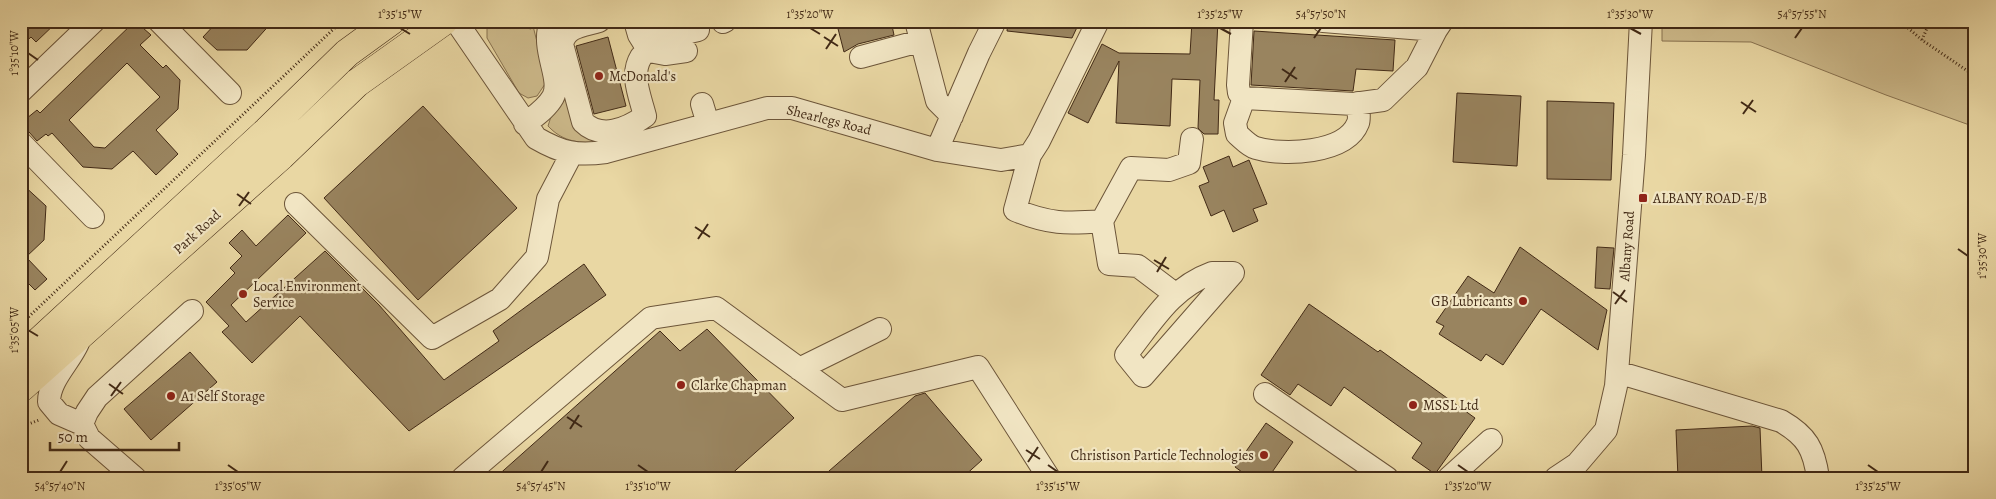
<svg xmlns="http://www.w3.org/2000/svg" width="1996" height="499" font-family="Alegreya,serif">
<rect width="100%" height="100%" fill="#e9d7a3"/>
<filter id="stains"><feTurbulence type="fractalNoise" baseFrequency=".004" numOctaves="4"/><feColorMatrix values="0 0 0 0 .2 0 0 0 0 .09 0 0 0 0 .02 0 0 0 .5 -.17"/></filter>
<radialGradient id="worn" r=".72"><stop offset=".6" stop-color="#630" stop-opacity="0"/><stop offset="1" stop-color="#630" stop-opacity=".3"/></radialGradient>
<path fill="#cdba8b" stroke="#887250" d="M 491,21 L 535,21 L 533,26 L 544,70 L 545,84 L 537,96 L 528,98 L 519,93 L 487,38 L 487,28 Z
M 1662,21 L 1975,21 L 1975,127 L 1886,95 L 1751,42 L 1662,41 Z
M 562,82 L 602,142 C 580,143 564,143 548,126 Z"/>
<path fill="#99845f" stroke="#422a16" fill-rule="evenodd" d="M 21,21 L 58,21 L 36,42 L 31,37 L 21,46 Z
M 135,21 L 151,35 L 140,45 L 163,68 L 166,65 L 180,80 L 178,109 L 156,130 L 178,154 L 156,175 L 133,151 L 112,169 L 83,167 L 52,133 L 48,136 L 46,134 L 37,141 L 21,123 L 37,110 L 40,113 ZM 127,63 L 160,97 L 105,148 L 94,147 L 69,120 Z
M 218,21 L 273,21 L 247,50 L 217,50 L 203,37 Z
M 836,21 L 891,21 L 894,35 L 858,44 L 844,52 Z
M 1008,21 L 1080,21 L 1072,38 L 1007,31 Z
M 1192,21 L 1218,21 L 1214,100 L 1219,100 L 1218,134 L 1204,134 L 1198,128 L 1200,80 L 1172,79 L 1170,126 L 1116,123 L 1119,61 L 1088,123 L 1068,113 L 1102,44 L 1119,53 L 1190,54 Z
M 1254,31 L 1395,40 L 1393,71 L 1356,69 L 1353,91 L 1251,85 Z
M 608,37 L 626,106 L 594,114 L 576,46 Z
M 1457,93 L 1521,96 L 1517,166 L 1453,162 Z
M 1547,101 L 1614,103 L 1611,180 L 1547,179 Z
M 423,106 L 517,208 L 418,300 L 324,198 Z
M 1229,156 L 1233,167 L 1249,160 L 1267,204 L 1253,209 L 1258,221 L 1233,232 L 1224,210 L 1211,216 L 1199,186 L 1209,182 L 1203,167 Z
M 21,183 L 46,206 L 44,240 L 26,257 L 47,279 L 35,290 L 21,276 Z
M 288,215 L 306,233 L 231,305 L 246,322 L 325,251 L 379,305 L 444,380 L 499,341 L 493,331 L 584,264 L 606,295 L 409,431 L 300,316 L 252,363 L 222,332 L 229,326 L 206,302 L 235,273 L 230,268 L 242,256 L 229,243 L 242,230 L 256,246 Z
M 1520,247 L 1607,310 L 1598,350 L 1541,309 L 1503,365 L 1486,354 L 1481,361 L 1439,334 L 1444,326 L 1436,322 L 1468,276 L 1494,293 Z
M 1597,247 L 1614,248 L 1610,289 L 1595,288 Z
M 1309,304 L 1378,352 L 1380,350 L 1475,418 L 1435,474 L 1412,458 L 1422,443 L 1344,387 L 1331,406 L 1298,384 L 1290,395 L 1261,375 Z
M 707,329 L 794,418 L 727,478 L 495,478 L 660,331 L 680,351 Z
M 190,352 L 217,382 L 151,440 L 124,409 Z
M 925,393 L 982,460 L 962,478 L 821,478 L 915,396 Z
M 1266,423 L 1293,442 L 1268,478 L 1238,478 L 1242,472 L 1235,467 Z
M 1752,426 L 1760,428 L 1762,478 L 1678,478 L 1676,430 Z"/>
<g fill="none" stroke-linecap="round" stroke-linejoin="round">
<g stroke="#6c5539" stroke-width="24">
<path id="minor" d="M 159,21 L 230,93
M 456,21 L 536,138 C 562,153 576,156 606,152 L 767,108 L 792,108 L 937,150 L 1001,160 L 1030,155 L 1039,141 L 1098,21
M 599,21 C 583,26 566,26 562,44 L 583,122 C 601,140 627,129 645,116 C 640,96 630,75 641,57
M 635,21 L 639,35 L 649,51 L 665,54 L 686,51
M 654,21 L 655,26 L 668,37 L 698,30
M 916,21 L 937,101 L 952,116
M 1242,21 L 1238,85 L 1239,93 L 1244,98 L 1354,104 L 1383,100 L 1417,67 L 1436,30 L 1442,21
M 1323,21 L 1436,30
M 723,22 L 725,21
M 861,57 L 920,41
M 21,91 L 94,21
M 1244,98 L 1235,123 L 1237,134 C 1243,139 1249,146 1256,148 C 1282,156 1346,154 1358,123 C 1360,118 1358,109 1358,103
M 702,104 L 708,124
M 525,124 C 535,116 547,108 553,97 C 563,78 540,50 551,21
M 21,143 L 93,217
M 937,150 L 979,53 L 995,21
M 1030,155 L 1015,210 C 1048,224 1067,224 1102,221 L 1109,264 L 1138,266 L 1175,294
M 296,204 L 432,338 L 500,299 L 537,257 L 548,199 L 572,153
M 1102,221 L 1131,168 L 1169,170 L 1189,163 L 1192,139
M 1212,273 L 1233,273 L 1143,376 L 1126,355 C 1153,321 1171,288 1212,273 Z
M 78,343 C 69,363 49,380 49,402 L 59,414 L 82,424
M 799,369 L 880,329
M 1617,372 L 1781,421 C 1807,436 1814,449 1818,478
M 1265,394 L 1387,478
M 135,478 L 89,438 L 82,424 L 87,412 L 97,397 L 192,311
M 463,478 L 651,318 L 716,308 L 842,400 L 978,367 L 1049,478
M 1449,478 L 1491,440
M 1556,478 L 1577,464 L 1606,430 L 1616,386 L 1634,155 L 1641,21"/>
</g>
<g stroke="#422a16" stroke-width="29">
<path id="highway" d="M 21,358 L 267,131 L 347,53 L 391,21
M 21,388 L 281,156 L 357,83 L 444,21"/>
</g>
<path stroke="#422a16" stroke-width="3" stroke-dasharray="1 2.5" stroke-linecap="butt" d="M 510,21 L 531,28
M 1900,21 L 1922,40 L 1975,76
M 1922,40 L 1930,21
M 21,324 L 342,21
M 21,418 L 21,421
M 21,427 L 39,420"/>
<use href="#minor" stroke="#f1e5c3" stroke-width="22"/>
<use href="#highway" stroke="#e9d7a3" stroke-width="28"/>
</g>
<path fill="none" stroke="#422a16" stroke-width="2" d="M 400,28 L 410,34M 810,28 L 820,34M 1220,28 L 1231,34M 1630,28 L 1641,34M 824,37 L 838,46M 1314,38 L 1321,28M 1795,38 L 1802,28M 826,49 L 836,34M 28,53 L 38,60M 1282,69 L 1297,79M 1285,82 L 1295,67M 1741,102 L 1756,112M 1743,114 L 1753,100M 237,194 L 251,204M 239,206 L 249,192M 695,227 L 710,237M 698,239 L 708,224M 1958,249 L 1968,256M 1154,260 L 1169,269M 1157,272 L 1166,257M 1613,292 L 1627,302M 1615,304 L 1625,290M 28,330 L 38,336M 109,384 L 123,394M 111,396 L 121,382M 567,417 L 582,427M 570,429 L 579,415M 1026,450 L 1040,459M 1028,462 L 1038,447M 228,465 L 238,472M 638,465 L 648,472M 1048,465 L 1058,472M 1458,465 L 1468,472M 1868,465 L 1878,472M 60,472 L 67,461M 541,472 L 548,461"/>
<g fill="#8f2418" stroke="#f1e5c3" stroke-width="2">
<circle cx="599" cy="76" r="5"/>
<rect x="1638" y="193" width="10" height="10" rx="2.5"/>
<circle cx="243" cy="294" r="5"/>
<circle cx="1523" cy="301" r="5"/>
<circle cx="681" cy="385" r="5"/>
<circle cx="171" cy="396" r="5"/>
<circle cx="1413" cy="405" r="5"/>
<circle cx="1264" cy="455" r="5"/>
</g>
<g text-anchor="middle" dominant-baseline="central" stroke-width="4.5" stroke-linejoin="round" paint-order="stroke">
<g font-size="14" fill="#422a16" stroke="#f1e5c3" text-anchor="start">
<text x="609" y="76">McDonald's</text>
<text x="1653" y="198">ALBANY ROAD-E/B</text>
<text x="253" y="286">Local Environment<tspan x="253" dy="16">Service</tspan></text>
<text x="1513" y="301" text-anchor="end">GB Lubricants</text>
<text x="691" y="385">Clarke Chapman</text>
<text x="181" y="396">A1 Self Storage</text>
<text x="1423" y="405">MSSL Ltd</text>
<text x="1254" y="455" text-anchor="end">Christison Particle Technologies</text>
</g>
<g font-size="14" fill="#422a16" stroke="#f1e5c3">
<text transform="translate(829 120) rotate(14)">Shearlegs Road</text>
<text transform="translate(197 232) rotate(-42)">Park Road</text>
<text transform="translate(1627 246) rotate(-86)">Albany Road</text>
</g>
</g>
<rect width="1996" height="499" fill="none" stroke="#e9d7a3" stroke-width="55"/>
<path d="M50 442v8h129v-8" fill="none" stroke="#422a16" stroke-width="2.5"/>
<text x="58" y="442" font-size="15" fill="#422a16" stroke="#f1e5c3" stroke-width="4" paint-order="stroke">50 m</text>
<rect x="28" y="28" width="1940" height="444" fill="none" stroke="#422a16" stroke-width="2"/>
<g font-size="12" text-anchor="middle" fill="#422a16">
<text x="400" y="18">1°35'15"W</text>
<text x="810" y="18">1°35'20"W</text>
<text x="1220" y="18">1°35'25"W</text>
<text x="1321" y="18">54°57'50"N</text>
<text x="1630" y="18">1°35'30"W</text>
<text x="1802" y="18">54°57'55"N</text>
<text transform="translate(14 53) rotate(-90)" y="4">1°35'10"W</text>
<text transform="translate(1982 256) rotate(-90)" y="4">1°35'30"W</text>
<text transform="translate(14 330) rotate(-90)" y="4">1°35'05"W</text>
<text x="60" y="490">54°57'40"N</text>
<text x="238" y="490">1°35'05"W</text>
<text x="541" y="490">54°57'45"N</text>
<text x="648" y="490">1°35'10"W</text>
<text x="1058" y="490">1°35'15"W</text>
<text x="1468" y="490">1°35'20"W</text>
<text x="1878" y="490">1°35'25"W</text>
</g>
<rect width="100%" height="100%" filter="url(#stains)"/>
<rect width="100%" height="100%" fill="url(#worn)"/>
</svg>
